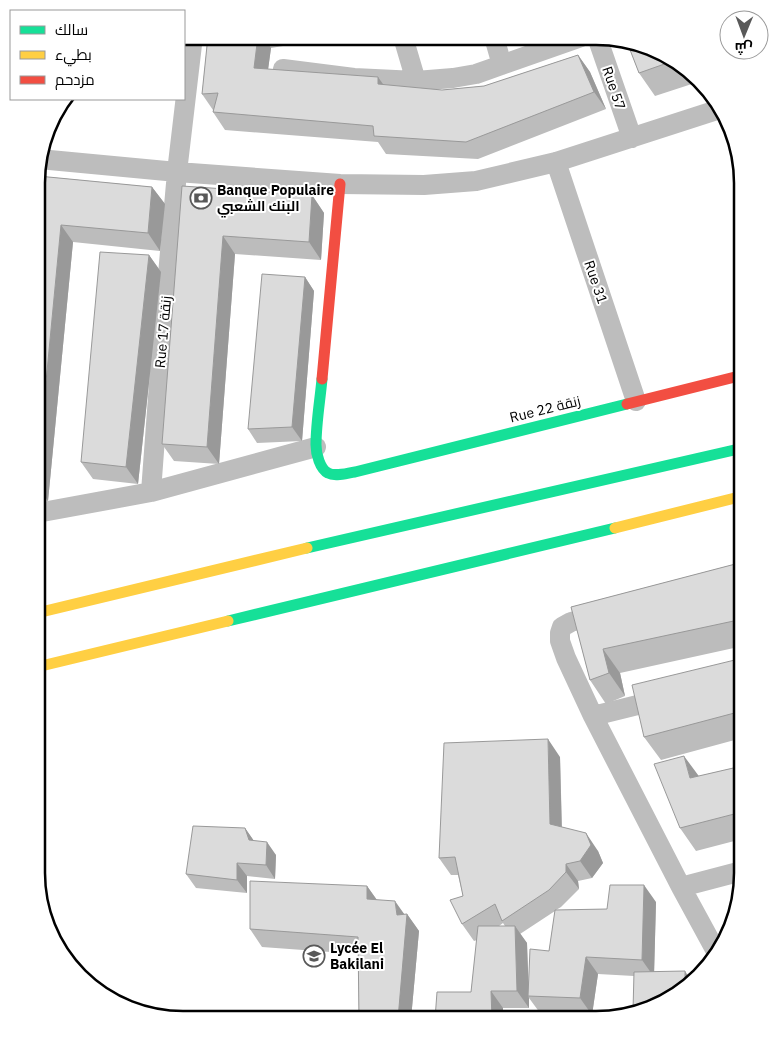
<svg xmlns="http://www.w3.org/2000/svg" width="779" height="1056" font-family="'IBM Plex Sans',Cairo,sans-serif">
<rect width="100%" height="100%" fill="#fff"/>
<g fill="none" stroke-linecap="round" stroke-linejoin="round">
<path stroke="#bdbdbd" stroke-width="20" d="M 403,37 L 416,81
M 494,37 L 502,65
M 597,37 L 632,138
M 283,69 L 354,78 L 416,81 L 453,78 L 476,74 L 581,37
M 39,159 L 177,172 L 340,184 L 424,185 L 476,181 L 556,162 L 720,109
M 556,162 L 636,401
M 151,492 L 162,343 L 177,172 L 193,36
M 37,513 L 151,492 L 316,447
M 599,614 L 571,622 L 562,627 L 560,633 L 560,641 L 566,658 L 593,716 L 681,887 L 718,955
M 593,716 L 662,699
M 681,887 L 742,871"/>
<path stroke="#16e098" stroke-width="11" d="M 322,379 C 320,401 316,423 316,445 C 316,454 320,469 328,473 C 335,477 347,473 355,472 L 627,404
M 307,548 L 743,448
M 228,621 L 615,528"/>
<path stroke="#ffcf43" stroke-width="11" d="M 615,528 L 743,496
M 37,613 L 307,548
M 37,667 L 228,621"/>
<path stroke="#f24e42" stroke-width="11" d="M 322,379 L 340,184
M 627,404 L 743,375"/>
</g>
<path fill="#bcbcbc" fill-rule="evenodd" d="M 208,36 L 289,37 L 289,45 L 271,48 L 268,69 L 378,77 L 383,85 L 442,90 L 484,86 L 578,55 L 590,72 L 606,109 L 478,159 L 386,154 L 378,142 L 225,130 L 213,112 L 213,110 L 202,94 Z
M 627,42 L 685,66 L 698,82 L 655,96 L 639,73 Z
M 38,176 L 152,187 L 165,204 L 160,251 L 73,242 L 48,501 L 37,500 Z
M 182,186 L 312,195 L 324,213 L 321,260 L 235,254 L 219,464 L 174,461 L 162,444 Z
M 149,255 L 161,272 L 138,484 L 93,479 L 81,462 Z
M 305,277 L 314,291 L 302,441 L 257,443 L 248,429 Z
M 743,562 L 743,646 L 620,673 L 625,696 L 606,704 L 590,680 L 571,607 Z
M 743,658 L 742,738 L 661,760 L 644,737 Z
M 560,757 L 562,827 L 598,851 L 603,863 L 592,878 L 578,881 L 579,889 L 561,907 L 556,910 L 607,909 L 656,902 L 654,972 L 634,976 L 598,974 L 592,1015 L 540,1013 L 529,998 L 529,1008 L 503,1008 L 503,1019 L 435,1019 L 471,992 L 477,940 L 474,941 L 462,924 L 463,896 L 458,875 L 451,875 L 439,858 ZM 555,911 L 549,951 L 528,982 L 527,943 L 520,934 ZM 503,923 L 505,926 L 499,926 Z
M 742,766 L 742,839 L 696,851 L 680,828 L 699,776 Z
M 245,828 L 254,841 L 276,855 L 275,879 L 247,876 L 247,893 L 196,888 L 186,874 Z
M 367,886 L 377,900 L 404,914 L 407,914 L 419,931 L 411,1019 L 359,1019 L 358,954 L 262,947 L 250,929 Z"/>
<path fill="#999" d="M 258,36 L 263,36 L 271,48 L 266,85 L 254,68 Z
M 283,37 L 289,37 L 289,45 Z
M 578,55 L 590,72 L 606,109 L 594,92 Z
M 378,77 L 390,94 L 378,84 Z
M 152,187 L 165,204 L 160,251 L 148,233 Z
M 312,195 L 324,213 L 321,260 L 309,242 Z
M 61,225 L 73,242 L 48,501 L 37,485 L 37,476 Z
M 223,236 L 235,254 L 219,464 L 207,447 Z
M 149,255 L 161,272 L 138,484 L 126,467 Z
M 305,277 L 314,291 L 302,441 L 292,427 Z
M 603,649 L 620,673 L 625,696 L 609,673 Z
M 548,739 L 560,757 L 562,841 L 550,824 Z
M 684,756 L 701,779 L 690,778 Z
M 245,828 L 254,841 L 249,840 Z
M 586,833 L 598,851 L 603,863 L 592,878 L 580,861 Z
M 267,842 L 276,855 L 275,879 L 266,865 Z
M 237,863 L 247,876 L 247,893 L 237,880 Z
M 566,864 L 578,881 L 579,889 L 566,872 Z
M 644,885 L 656,902 L 654,977 L 642,960 Z
M 367,886 L 379,903 L 367,899 Z
M 395,901 L 407,918 L 407,914 L 419,931 L 411,1019 L 398,1019 L 397,915 Z
M 515,926 L 527,943 L 529,996 L 528,996 L 529,998 L 529,1008 L 517,991 Z
M 586,957 L 598,974 L 592,1015 L 580,998 Z
M 685,971 L 690,979 L 685,984 Z
M 491,991 L 503,1008 L 503,1019 L 492,1019 Z"/>
<path fill="#dbdbdb" stroke="#999" d="M 208,36 L 258,36 L 254,68 L 378,77 L 378,84 L 442,90 L 484,86 L 578,55 L 594,92 L 466,142 L 374,136 L 373,126 L 213,112 L 218,93 L 202,94 Z
M 627,42 L 673,61 L 639,73 Z
M 38,176 L 152,187 L 148,233 L 61,225 L 37,476 Z
M 182,186 L 312,195 L 309,242 L 223,236 L 207,447 L 162,444 Z
M 100,252 L 149,255 L 126,467 L 81,462 Z
M 262,274 L 305,277 L 292,427 L 248,429 Z
M 743,562 L 743,619 L 603,649 L 609,673 L 590,680 L 571,607 Z
M 743,658 L 742,711 L 644,737 L 632,685 Z
M 548,739 L 550,824 L 586,833 L 591,845 L 580,861 L 566,864 L 566,872 L 549,890 L 502,921 L 495,904 L 462,924 L 450,900 L 463,896 L 455,857 L 439,858 L 444,743 Z
M 684,756 L 690,778 L 742,766 L 742,812 L 680,828 L 654,764 Z
M 193,826 L 245,828 L 249,840 L 267,842 L 266,865 L 237,863 L 237,880 L 186,874 Z
M 250,881 L 367,886 L 367,899 L 395,901 L 397,915 L 407,914 L 398,1019 L 359,1019 L 358,937 L 250,929 Z
M 610,885 L 644,885 L 642,960 L 586,957 L 580,998 L 528,996 L 530,949 L 549,951 L 555,910 L 607,909 Z
M 738,896 L 735,904 L 733,898 Z
M 478,926 L 515,926 L 517,991 L 491,991 L 492,1019 L 435,1019 L 437,992 L 471,992 Z
M 685,971 L 685,984 L 661,1004 L 633,1011 L 634,972 Z
M 582,1018 L 582,1020 L 550,1020 Z"/>
<defs>
<g id="bank-ring" transform="scale(1.125)"><circle r="9.5" fill="#fff" stroke="#595959" stroke-width="1.5"/><path d="M-6-4H6V4H-6ZM0-2.3a2.3 2.3 0 1 0 0 4.6a2.3 2.3 0 1 0 0-4.6Z" fill="#595959"/></g>
<g id="school-ring" transform="scale(1.125)"><circle r="9.5" fill="#fff" stroke="#595959" stroke-width="1.5"/><path d="M0-5L7-2L0 1L-7-2ZM-4 1L0 2.5L4 1V4Q0 6-4 4Z" fill="#595959"/></g>
</defs>
<g fill-rule="evenodd">
<use href="#bank-ring" x="201" y="198"/>
<use href="#school-ring" x="314" y="956"/>
</g>
<g text-anchor="middle" dominant-baseline="central" stroke-width="4" stroke-linejoin="round" paint-order="stroke">
<g font-size="14" fill="#000" stroke="#fff">
<text transform="translate(614 88) rotate(71)">Rue 57</text>
<text transform="translate(596 282) rotate(71)">Rue 31</text>
<text transform="translate(163 332) rotate(-85)">Rue 17 زنقة</text>
<text transform="translate(545 409) rotate(-14)">Rue 22 زنقة</text>
</g>
<g font-size="14" font-weight="bold" fill="#000" stroke="#fff" text-anchor="start">
<text x="217" y="190">Banque Populaire<tspan x="217" dy="16">البنك الشعبي</tspan></text>
<text x="330" y="948">Lycée El<tspan x="330" dy="16">Bakilani</tspan></text>
</g>
</g>
<path d="M0 0H779V1056H0ZM183 45H596A138 138 0 0 1 734 183V873A138 138 0 0 1 596 1011H183A138 138 0 0 1 45 873V183A138 138 0 0 1 183 45Z" fill="#fff" fill-rule="evenodd"/>
<path fill="none" stroke="#000" stroke-width="2.5" d="M183 45H596A138 138 0 0 1 734 183V873A138 138 0 0 1 596 1011H183A138 138 0 0 1 45 873V183A138 138 0 0 1 183 45Z"/>
<rect x="10" y="10" width="175" height="90" fill="#ffffff" stroke="#999999"/>
<rect x="20" y="26" width="25" height="8" fill="#16e098" stroke="#999999"/>
<text x="55" y="35" font-size="15" fill="#000000">سالك</text>
<rect x="20" y="51" width="25" height="8" fill="#ffcf43" stroke="#999999"/>
<text x="55" y="60" font-size="15" fill="#000000">بطيء</text>
<rect x="20" y="76" width="25" height="8" fill="#f24e42" stroke="#999999"/>
<text x="55" y="85" font-size="15" fill="#000000">مزدحم</text>
<g transform="translate(744 35) rotate(181)"><circle r="24" fill="#ffffff" stroke="#999999"/>
<path d="M0-4L9 19L0 12L-9 19Z" fill="#595959"/>
<text y="-8" font-size="14" font-weight="bold" text-anchor="middle" fill="#000000">ش</text>
</g>
</svg>
